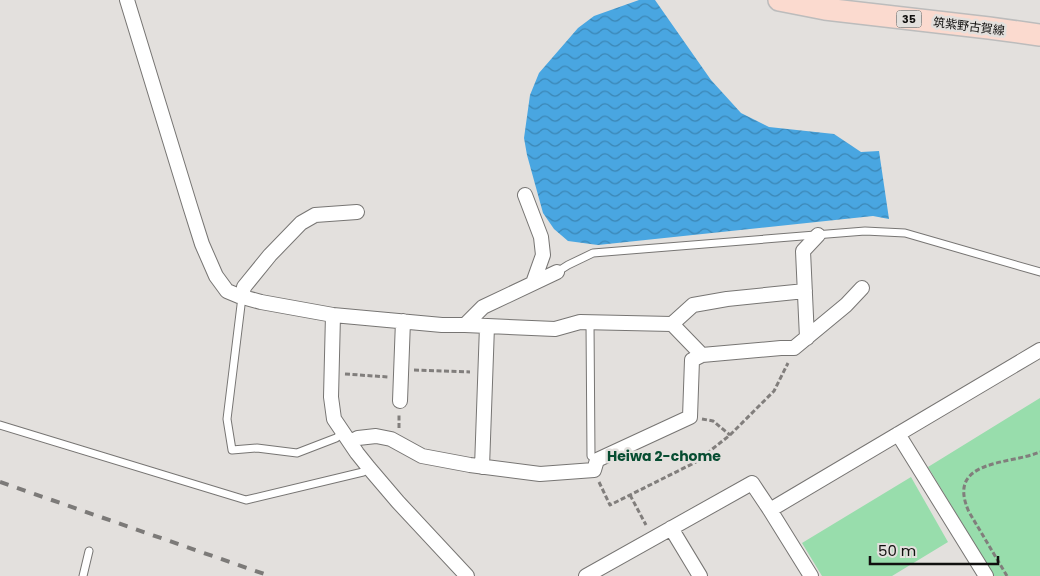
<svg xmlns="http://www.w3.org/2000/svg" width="1040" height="576" font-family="Poppins,'Noto Sans JP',sans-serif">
<defs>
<pattern id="water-waves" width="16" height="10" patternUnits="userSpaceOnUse" patternTransform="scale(1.25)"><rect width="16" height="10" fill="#49a6e1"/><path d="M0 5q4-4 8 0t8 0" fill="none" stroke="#3b86b5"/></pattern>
</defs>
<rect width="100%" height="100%" fill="#e3e0dd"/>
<path fill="#98ddac" d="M 1040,398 L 1040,576 L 994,576 L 928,467 Z
M 911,477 L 948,542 L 892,576 L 822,576 L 802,543 Z"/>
<path fill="url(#water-waves)" d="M 639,0 L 655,0 L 711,80 L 741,113 L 769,127 L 834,134 L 861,152 L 879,151 L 889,219 L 873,216 L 598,245 L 568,241 L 554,229 L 543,213 L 527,155 L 524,138 L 530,95 L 539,73 L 578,28 L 594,16 Z"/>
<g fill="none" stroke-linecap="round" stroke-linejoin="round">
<g stroke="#777573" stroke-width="9">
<path id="service" d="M 557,272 L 568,265 L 593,253 L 865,231 L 905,233 L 1040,272
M 242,297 L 227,419 L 232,450 L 257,448 L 297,453 L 336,438 L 343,433
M 590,323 L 591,456 L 597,460
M 0,425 L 246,500 L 363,472 L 369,468
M 83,576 L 89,551"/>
</g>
<g stroke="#777573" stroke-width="16">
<path id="minor" d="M 127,0 L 190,206 L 202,244 L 216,276 L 227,291 L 239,296 L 261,302 L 333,315 L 442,325 L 465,325 L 555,329 L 580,322 L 672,324 L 702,355 L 781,348 L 794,348 L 846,305 L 862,288
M 525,195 L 541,237 L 543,255 L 533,283
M 242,297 L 244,287 L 270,255 L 301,223 L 315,215 L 357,212
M 333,315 L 331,397 L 334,419 L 357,453 L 369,468 L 398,502 L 467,576
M 672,324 L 693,305 L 727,299 L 805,291
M 465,325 L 483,307 L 557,272
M 807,338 L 803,251 L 818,235
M 400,401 L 403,321
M 898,434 L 986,576
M 350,442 L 358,438 L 376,436 L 391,439 L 422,456 L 470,465 L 540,474 L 594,470 L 597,460 L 690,417 L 692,360 L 702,355
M 482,467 L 487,326
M 770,510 L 1040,350
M 671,528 L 700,576
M 586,576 L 752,483 L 770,510 L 811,576"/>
</g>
<g stroke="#bcbcbc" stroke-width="24">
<path id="primary" d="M 779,0 L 825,9 L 989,28 L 1040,35"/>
</g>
<path stroke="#817e7c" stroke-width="3" stroke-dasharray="5 2.5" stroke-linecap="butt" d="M 414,370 L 470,372
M 345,374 L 388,377
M 702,419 L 713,421 L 730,435
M 399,428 L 399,414
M 599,482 L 610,505 L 696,462 L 730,435 L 774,391 L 788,363
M 630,495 L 646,525
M 1007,576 L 969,512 C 945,459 1009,465 1040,452"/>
<use href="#service" stroke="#fff" stroke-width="7"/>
<use href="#minor" stroke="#fff" stroke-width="14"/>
<use href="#primary" stroke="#fbdacf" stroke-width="21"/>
<path stroke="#7c7a78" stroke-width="4" stroke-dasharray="9 9" stroke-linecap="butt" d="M 0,482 L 270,576"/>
</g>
<g text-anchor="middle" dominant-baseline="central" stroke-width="5" stroke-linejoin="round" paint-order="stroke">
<rect fill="#e3e0dd" stroke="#504e4d" stroke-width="1" x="896.5" y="10.5" width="25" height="17" rx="4"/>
<g font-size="11" font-weight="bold" fill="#11100f">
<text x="909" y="19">35</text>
</g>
<g font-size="12" fill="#11100f" stroke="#e3e0dd">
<text transform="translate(969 26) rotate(7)">筑紫野古賀線</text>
</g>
<g font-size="14" font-weight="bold" fill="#074d32" stroke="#e3e0dd">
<text x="664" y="456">Heiwa 2-chome</text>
</g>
</g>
<path d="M870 556v8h128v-8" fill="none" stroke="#11100f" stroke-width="2.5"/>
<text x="878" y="556" font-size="15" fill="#11100f" stroke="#e3e0dd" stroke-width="4" paint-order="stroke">50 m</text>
</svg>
